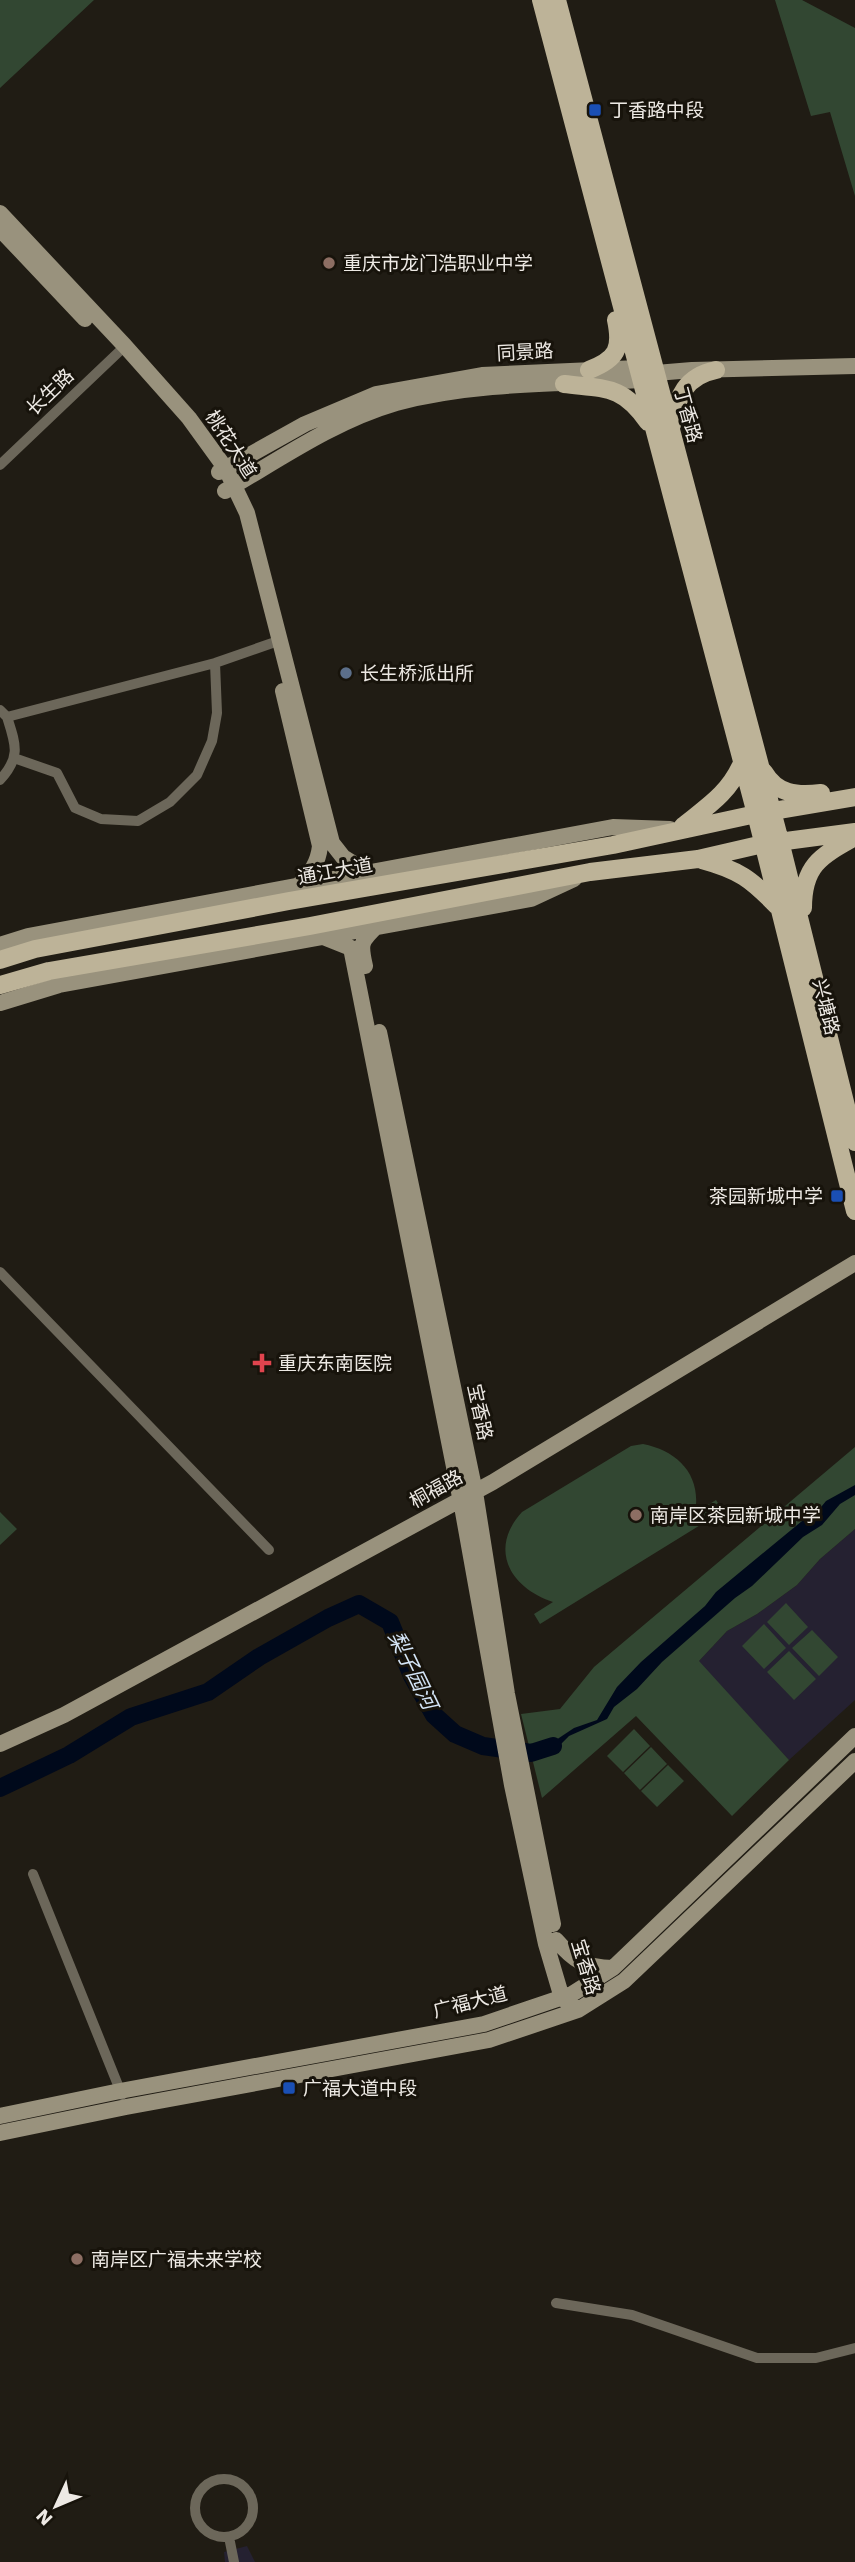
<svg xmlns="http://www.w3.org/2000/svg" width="855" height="2562" font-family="'Work Sans','Noto Sans SC',sans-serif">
<rect width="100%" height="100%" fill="#201c14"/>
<path fill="#252131" d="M 855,1529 L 855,1700 L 789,1760 L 698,1662 L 727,1631 L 757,1614 L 797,1585 L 820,1559 Z
M 247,2546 L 255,2562 L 225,2562 L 224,2552 Z"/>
<path fill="#324732" d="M 0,0 L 94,0 L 0,88 Z
M 775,0 L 802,0 L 855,28 L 855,196 L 830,112 L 811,116 Z
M 643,1444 C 678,1451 702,1475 695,1513 L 716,1500 L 723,1511 L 540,1624 L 534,1614 L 553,1602 C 510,1588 488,1549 522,1512 L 631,1446 Z
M 855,1447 L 855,1529 L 820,1559 L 797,1585 L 757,1614 L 727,1631 L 699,1661 L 789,1760 L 732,1816 L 636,1716 L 542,1798 L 521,1714 L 560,1709 L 594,1667 Z
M 0,1512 L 17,1529 L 0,1545 Z
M 786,1603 L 808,1627 L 789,1645 L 767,1622 Z
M 764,1624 L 786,1648 L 764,1669 L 742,1646 Z
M 812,1630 L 838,1657 L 819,1676 L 792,1648 Z
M 789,1651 L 816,1679 L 794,1700 L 767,1672 Z
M 634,1729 L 650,1746 L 623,1772 L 607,1756 Z
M 651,1747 L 667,1764 L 640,1790 L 624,1773 Z
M 668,1765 L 684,1781 L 657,1807 L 641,1791 Z"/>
<path fill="#00091b" d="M 855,1485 L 855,1495 L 840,1504 L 822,1525 L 803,1537 L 752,1586 L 735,1598 L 662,1662 L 637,1689 L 614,1707 L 607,1719 L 569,1736 L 555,1750 L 532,1758 L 529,1746 L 534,1748 L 547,1746 L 574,1728 L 597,1720 L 617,1687 L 641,1662 L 705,1606 L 716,1592 L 802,1521 L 817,1512 L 826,1501 Z"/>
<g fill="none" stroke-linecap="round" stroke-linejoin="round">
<path stroke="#00091b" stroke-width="18" d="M 0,1788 L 69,1755 L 131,1717 L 208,1692 L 259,1657 L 328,1618 L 359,1604 L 390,1622 L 412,1676 L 434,1715 L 455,1734 L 483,1746 L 531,1753 L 553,1746"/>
<path stroke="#6c675a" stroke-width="10" d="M 0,465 L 125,346
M 0,710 L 7,717 L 215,663 L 281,640
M 14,758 L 57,773 L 75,808 L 101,819 L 138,821 L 170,802 L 197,775 L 212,741 L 217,713 L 215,663
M 0,780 C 21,757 16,745 7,717
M 0,1272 L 269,1550
M 33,1874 L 122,2095
M 556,2303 L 632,2315 L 757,2358 L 816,2358 L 855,2348
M195 2508a29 29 0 1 1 58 0a29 29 0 1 1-58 0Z
M 229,2537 L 234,2562"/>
<path stroke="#99927d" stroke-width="16" d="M 0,213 L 125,346 L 189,418 L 226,469 L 247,513 L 332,843 L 343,857 L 369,873
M 0,229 L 85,319
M 219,472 L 305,424 L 376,394 L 482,375 L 638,368 L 656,373 L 692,370 L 855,366
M 225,491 C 280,459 334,421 396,403 C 475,382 560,384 641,380 L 650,376
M 283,691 L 320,846 C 318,864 311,872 299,885
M 321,936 L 351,948 L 463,1512 L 512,1785 L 546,1944 L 562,1998 L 578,2010
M 0,945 L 28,936 L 613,827 L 670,829
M 365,966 C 360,944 360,942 377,926
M 0,1003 L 59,985 L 531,899 L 574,879
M 379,1032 L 475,1492 L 507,1694 L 553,1924
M 0,1744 L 64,1715 L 493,1482 L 855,1263
M 556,1940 C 575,1962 584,1967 613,1968
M 0,2116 L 120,2091 L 484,2024 L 572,1994 L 613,1968 L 855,1736
M 0,2133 L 126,2107 L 489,2040 L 578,2010 L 624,1981 L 855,1761"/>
<path stroke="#bdb398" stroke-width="18" d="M 541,0 L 756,814 L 855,1211
M 557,0 L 780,841 L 855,1142
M 589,370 C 617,359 622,349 616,320
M 564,384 C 606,389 622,385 648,422
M 672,425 C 677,396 686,376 716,370
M 764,772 C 777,794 796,796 821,793
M 683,826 C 708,806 729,793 742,763
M 702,860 C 739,870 751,879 777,906
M 803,908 C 803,865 821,856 855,837
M 0,960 L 35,949 L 289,901 L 613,845 L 756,814 L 855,797
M 0,985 L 49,971 L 310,926 L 590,872 L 698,859 L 763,844 L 855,832"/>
</g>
<g fill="#1a4fb4" stroke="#17130b" stroke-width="2.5">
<rect x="588" y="103" width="14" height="14" rx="3.5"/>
<rect x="830" y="1189" width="14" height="14" rx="3.5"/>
<rect x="282" y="2081" width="14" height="14" rx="3.5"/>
</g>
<g fill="#8d6e63" stroke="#17130b" stroke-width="2.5">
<circle cx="329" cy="263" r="7"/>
<circle cx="636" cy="1515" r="7"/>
<circle cx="77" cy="2259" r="7"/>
</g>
<circle fill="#5c6f8a" stroke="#17130b" stroke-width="2.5" cx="346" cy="673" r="7"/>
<path fill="#e0444e" stroke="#17130b" stroke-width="2.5" d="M258.5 1352.5h7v7h7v7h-7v7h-7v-7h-7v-7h7z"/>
<g text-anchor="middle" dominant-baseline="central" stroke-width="6" stroke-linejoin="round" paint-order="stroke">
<g font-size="19" fill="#ede9e4" stroke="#17130b" text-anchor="start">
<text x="609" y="110">丁香路中段</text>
<text x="343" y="263">重庆市龙门浩职业中学</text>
<text x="360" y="673">长生桥派出所</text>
<text x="823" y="1196" text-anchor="end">茶园新城中学</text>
<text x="278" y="1363">重庆东南医院</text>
<text x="650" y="1515">南岸区茶园新城中学</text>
<text x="303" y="2088">广福大道中段</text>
<text x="91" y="2259">南岸区广福未来学校</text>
</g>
<g font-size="19" fill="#ede9e4" stroke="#17130b">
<text transform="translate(525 352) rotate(-3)">同景路</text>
<text transform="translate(50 392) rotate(-44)">长生路</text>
<text transform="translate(688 415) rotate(75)">丁香路</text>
<text transform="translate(231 444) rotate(57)">桃花大道</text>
<text transform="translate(335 871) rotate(-10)">通江大道</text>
<text transform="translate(826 1007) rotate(76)">兴塘路</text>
<text transform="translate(480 1412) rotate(78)">宝香路</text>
<text transform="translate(436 1489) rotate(-29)">桐福路</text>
<text transform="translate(586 1967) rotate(73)">宝香路</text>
<text transform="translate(470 2002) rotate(-14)">广福大道</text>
</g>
<g font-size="21" font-style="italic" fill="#d5e6f8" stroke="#17130b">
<text transform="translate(413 1670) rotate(64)">梨子园河</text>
</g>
</g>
<g transform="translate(56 2506) rotate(226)" stroke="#17130b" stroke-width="5" paint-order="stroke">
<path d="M0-5L12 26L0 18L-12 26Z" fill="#ede9e4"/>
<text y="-10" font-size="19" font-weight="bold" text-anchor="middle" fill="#ede9e4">N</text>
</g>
</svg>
